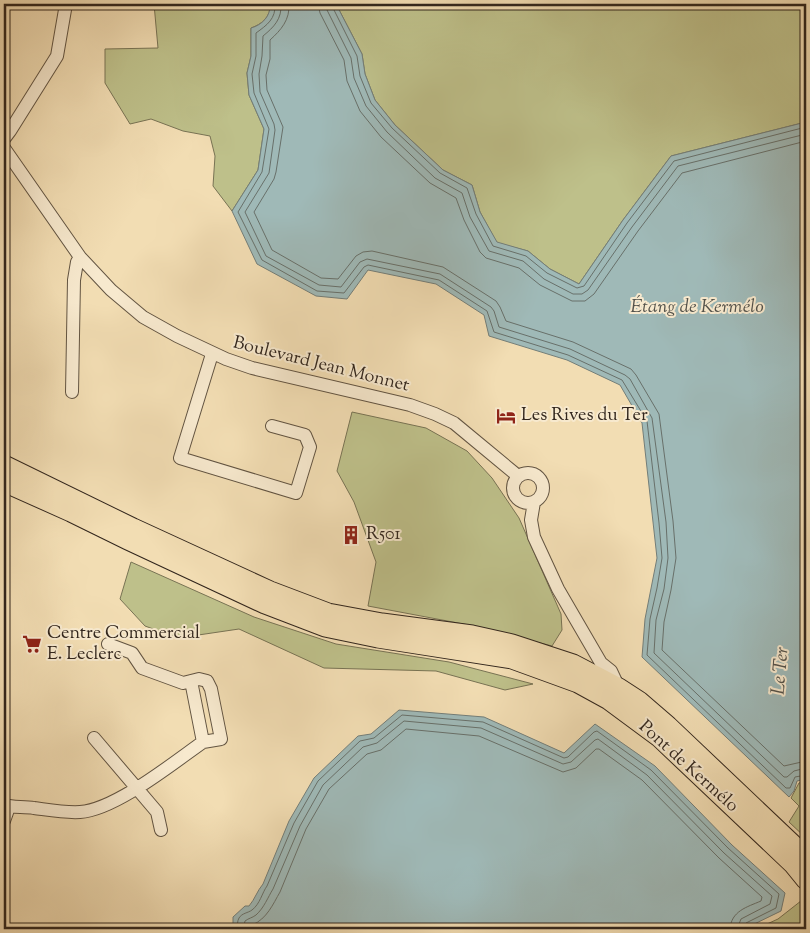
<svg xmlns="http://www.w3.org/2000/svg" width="810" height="933" font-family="'Sorts Mill Goudy',serif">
<rect width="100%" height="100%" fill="#f2ddb3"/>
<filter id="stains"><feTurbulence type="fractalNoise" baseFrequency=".004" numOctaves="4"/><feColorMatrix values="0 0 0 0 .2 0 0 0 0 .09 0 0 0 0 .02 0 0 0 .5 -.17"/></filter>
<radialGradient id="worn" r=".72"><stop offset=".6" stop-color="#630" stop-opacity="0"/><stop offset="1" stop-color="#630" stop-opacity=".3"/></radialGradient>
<path fill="#bec08a" stroke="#787354" d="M 154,4 L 270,4 C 271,17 262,24 251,28 L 251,56 L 247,73 L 249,95 L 264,129 L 258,170 L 232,211 L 213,186 L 215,156 L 210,136 L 183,131 L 151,119 L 130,124 L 105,83 L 105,49 L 158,48 Z
M 336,4 L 806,4 L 806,122 L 671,156 L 623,220 L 579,284 L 550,269 L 528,251 L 497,243 L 480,212 L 472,185 L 443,170 L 395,125 L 375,100 L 365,74 L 362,54 Z
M 352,412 L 426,428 L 467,451 L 492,478 L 519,518 L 561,614 L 562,630 L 552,646 L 474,626 L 368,606 L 376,562 L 354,502 L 337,471 Z
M 131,562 L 254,617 L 336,644 L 449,662 L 533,684 L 505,690 L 436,671 L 324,668 L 239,629 L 178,638 L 145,626 L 120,599 Z
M 806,780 L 806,838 L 789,822 L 799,806 L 791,798 L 799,783 Z
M 806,897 L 806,929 L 756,929 L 778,919 Z"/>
<path fill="#9fb9b7" stroke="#737e79" d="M 270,4 L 336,4 L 362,54 L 365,74 L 375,100 L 395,125 L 443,170 L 472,185 L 480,212 L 497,242 L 528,251 L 550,269 L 579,284 L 623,220 L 671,156 L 806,122 L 806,777 L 805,779 L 797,781 L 794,791 L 789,797 L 642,657 L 645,619 L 657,558 L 642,423 L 620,385 L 567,360 L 489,336 L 484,315 L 436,284 L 368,270 L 347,299 L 316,296 L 257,264 L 232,211 L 258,170 L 264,129 L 249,95 L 247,73 L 251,56 L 251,28 C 262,25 271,16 270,4 Z
M 399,710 L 484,717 L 564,753 L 595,724 L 655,766 L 732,845 L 785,893 L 781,911 L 744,929 L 226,929 L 233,925 L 233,917 L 245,906 L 249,906 C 255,899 257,891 263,884 L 289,821 L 314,778 L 358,736 L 371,734 Z"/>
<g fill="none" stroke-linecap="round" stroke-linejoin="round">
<path stroke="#68706a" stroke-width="1" d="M 275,4 C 276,19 267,25 256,33 L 256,56 L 252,74 L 254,93 L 269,129 L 262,172 L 238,212 L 262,260 L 317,291 L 344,293 L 364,267 L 368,265 L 439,280 L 487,311 L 494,332 L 568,355 L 622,380 L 647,421 L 659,523 L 662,558 L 657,588 L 650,619 L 647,655 L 786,788 L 790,788 L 795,777 L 806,775
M 281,4 C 282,19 274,27 263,36 L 262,56 L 259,74 L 260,92 L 274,124 L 275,130 L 269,173 L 245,212 L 266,256 L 319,285 L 341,287 L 360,262 L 367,259 L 440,274 L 491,307 L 494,311 L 499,327 L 570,349 L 625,375 L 630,379 L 652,418 L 666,522 L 668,558 L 664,589 L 656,620 L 654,653 L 784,777 L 787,777 L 794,771 L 806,768
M 289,4 C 290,20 281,30 270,40 L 270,59 L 266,75 L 267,90 L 283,127 L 276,172 L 274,179 L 254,212 L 272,250 L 321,278 L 338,279 L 356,256 L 363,252 L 372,251 L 443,267 L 496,301 L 500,307 L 506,321 L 573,342 L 631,369 L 636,375 L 659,414 L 673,521 L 676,558 L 671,590 L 664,622 L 662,650 L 784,766 L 806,761
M 318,4 L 320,13 L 344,60 L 347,81 L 360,111 L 381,137 L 430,183 L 456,198 L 464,220 L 480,252 L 486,258 L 519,268 L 540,285 L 572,301 L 585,301 L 594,294 L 638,231 L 682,173 L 806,141
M 326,4 L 327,10 L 351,58 L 354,78 L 366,106 L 387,132 L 435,178 L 462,193 L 470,217 L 489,251 L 523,261 L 544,279 L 573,294 L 582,294 L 588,290 L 632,227 L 678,166 L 806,134
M 332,4 L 333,8 L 357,56 L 360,76 L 371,103 L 392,128 L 440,173 L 467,188 L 476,214 L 493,246 L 526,256 L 547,273 L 577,288 L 584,286 L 627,223 L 674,161 L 806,127
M 236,929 C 238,926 237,921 239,918 C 242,913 248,913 252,910 C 260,904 262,893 267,886 L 294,823 L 318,781 L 360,741 L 374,738 L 402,715 L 483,722 L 564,758 L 568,757 L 594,732 L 597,731 L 651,770 L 728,848 L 779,894 L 776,908 L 746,923 L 744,929
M 243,929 L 245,921 C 249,918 252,918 256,915 C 264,908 268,897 273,889 L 300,826 L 323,785 L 363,747 L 377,743 L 404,721 L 481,728 L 563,764 L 571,762 L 595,740 L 598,739 L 647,775 L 724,853 L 772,896 L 770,904 L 741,919 L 737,929
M 251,929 L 252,925 C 267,919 273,904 280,892 L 306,829 L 329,789 L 367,754 L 381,750 L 406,729 L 479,736 L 563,772 L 576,768 L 596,749 L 599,749 L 642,780 L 719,858 L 762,897 L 761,901 C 747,907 731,911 730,929"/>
<g stroke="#625442" stroke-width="14">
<path id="street" d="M 4,139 L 10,131 L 57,56 L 66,4
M 4,148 L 80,257 L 111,290 L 143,317 L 177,336 L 226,359 L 252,368 L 410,405 L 435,414 L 454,423 L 518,476
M 212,354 L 180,458 L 296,493 L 310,447 L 305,435 L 272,426
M 72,392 L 74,280 L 77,262 L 80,257
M513 488a15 15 0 1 1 30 0a15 15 0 1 1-30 0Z
M 534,502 L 531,520 L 534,537 L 558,589 L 601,663 L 611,671 L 619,688
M 191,681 L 199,679 L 207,681 L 211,689 L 221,739 L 203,742
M 94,738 L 157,812 L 161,830
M 4,805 C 13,808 24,806 34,808 C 49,810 65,813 80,812 C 115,810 173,763 203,742 L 191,681 L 183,683 L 142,668 L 132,653 L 108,644
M 4,821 L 9,807"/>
</g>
<g stroke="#32261d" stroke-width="21">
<path id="primary" d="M 4,465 L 133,528 L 270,591 L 328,613 L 382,623 L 472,635 L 512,644 L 573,664 L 619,688 L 639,701 L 668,726 L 806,857
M 4,482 L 71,512 L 128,540 L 265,604 L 325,627 L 378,638 L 512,659 L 578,683 L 609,700 L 659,737 L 793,864 L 806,880"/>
</g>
<use href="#street" stroke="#f7e9ce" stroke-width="12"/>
<use href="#primary" stroke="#f2ddb3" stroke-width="19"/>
</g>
<defs>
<g id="hotel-bare" transform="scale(1.5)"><path d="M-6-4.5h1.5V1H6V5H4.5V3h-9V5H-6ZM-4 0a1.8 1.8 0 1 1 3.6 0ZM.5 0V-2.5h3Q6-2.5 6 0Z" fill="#8f2418" stroke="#f7e9ce" stroke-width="2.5" paint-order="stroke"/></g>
<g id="building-bare" transform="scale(1.5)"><path d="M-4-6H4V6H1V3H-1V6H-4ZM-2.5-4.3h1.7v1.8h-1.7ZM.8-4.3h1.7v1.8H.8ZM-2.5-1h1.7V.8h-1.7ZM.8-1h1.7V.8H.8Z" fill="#8f2418" stroke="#f7e9ce" stroke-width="2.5" paint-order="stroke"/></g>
<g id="supermarket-bare" transform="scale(1.5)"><path d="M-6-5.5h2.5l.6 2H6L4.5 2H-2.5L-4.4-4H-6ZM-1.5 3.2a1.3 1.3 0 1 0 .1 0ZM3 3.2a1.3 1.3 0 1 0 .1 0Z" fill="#8f2418" stroke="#f7e9ce" stroke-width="2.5" paint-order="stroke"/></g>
</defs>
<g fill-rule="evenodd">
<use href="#hotel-bare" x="506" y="416"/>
<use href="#building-bare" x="351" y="535"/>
<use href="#supermarket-bare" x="32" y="644"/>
</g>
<g text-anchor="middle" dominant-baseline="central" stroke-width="4" stroke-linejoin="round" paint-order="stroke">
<g font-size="18" fill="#32261d" stroke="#f7e9ce">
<text transform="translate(321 365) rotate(14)">Boulevard Jean Monnet</text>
<text transform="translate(688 767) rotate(42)">Pont de Kermélo</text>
</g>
<g font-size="18" fill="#32261d" stroke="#f7e9ce" text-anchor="start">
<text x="521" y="416">Les Rives du Ter</text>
<text x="366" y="535">R501</text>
<text x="47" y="634">Centre Commercial<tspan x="47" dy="21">E. Leclerc</tspan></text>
</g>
<g font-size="19" font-style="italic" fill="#53524b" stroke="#f7e9ce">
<text x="697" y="307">Étang de Kermélo</text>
<text transform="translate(781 671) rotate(-85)">Le Ter</text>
</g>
</g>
<rect width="810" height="933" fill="none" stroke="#f2ddb3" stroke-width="20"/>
<rect x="5" y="5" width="800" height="923" fill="none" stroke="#32261d" stroke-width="2.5"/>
<rect x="10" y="10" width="790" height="913" fill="none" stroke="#32261d"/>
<rect width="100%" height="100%" filter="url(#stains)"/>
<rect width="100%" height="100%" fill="url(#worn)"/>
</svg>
